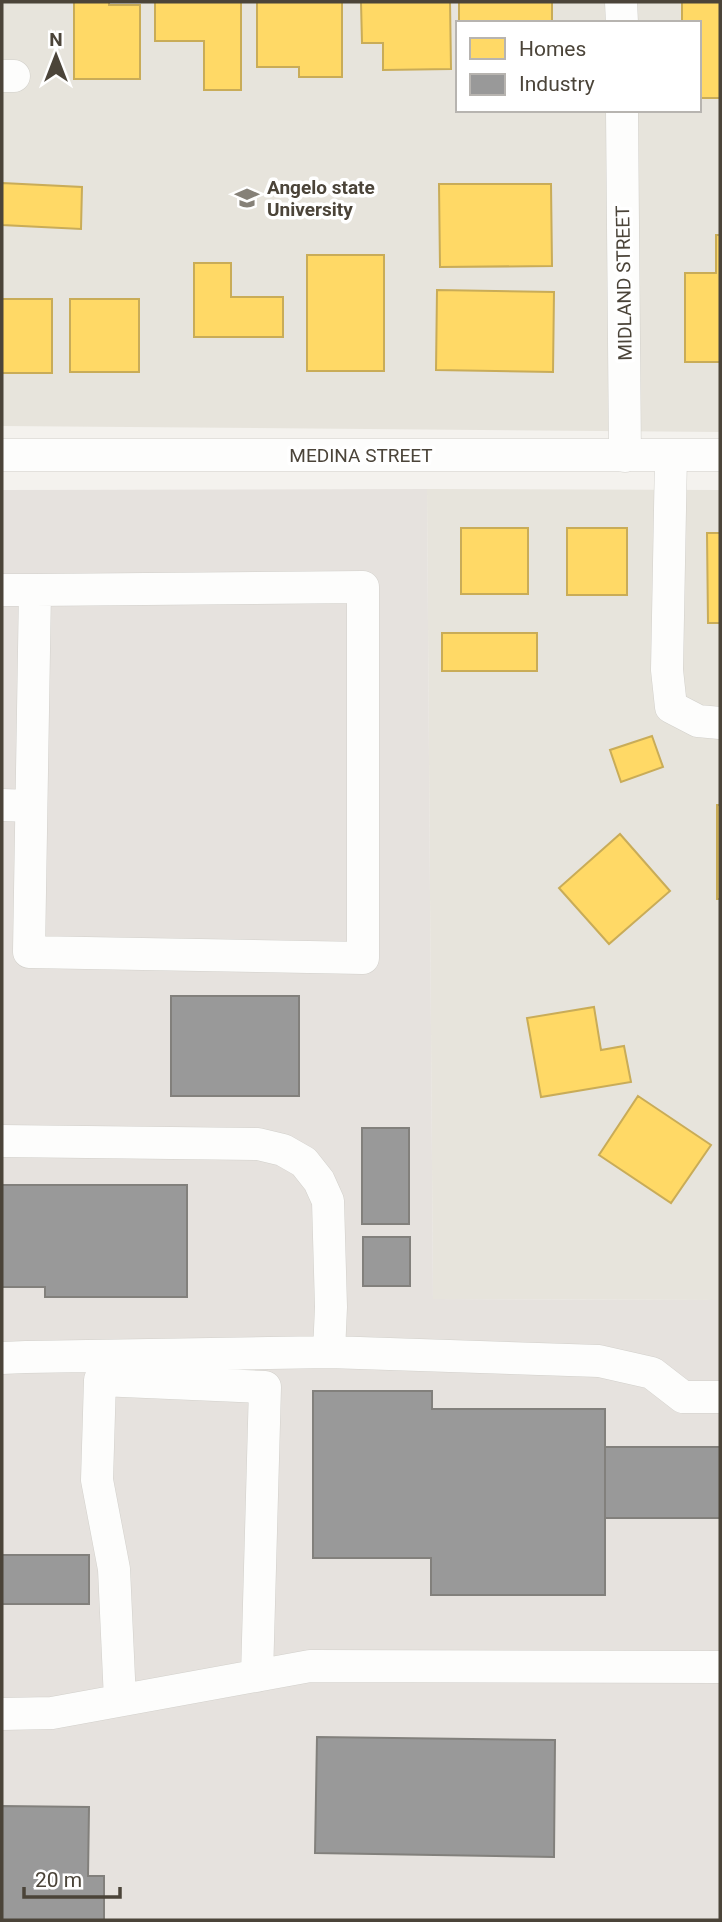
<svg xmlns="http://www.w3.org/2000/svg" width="722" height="1922" font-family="Roboto,sans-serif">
<rect width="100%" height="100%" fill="#f4f2ee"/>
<path fill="#e7e4dc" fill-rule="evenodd" d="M 2,2 L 720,2 L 720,432 L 2,426 ZM 458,23 L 699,23 L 699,110 L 458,110 Z
M 427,489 L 720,490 L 720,1300 L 433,1299 Z"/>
<path fill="#e6e2de" d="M 427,489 L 433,1299 L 720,1300 L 720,1920 L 2,1920 L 2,490 Z"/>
<path fill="#ffd966" stroke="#c9ac58" stroke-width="2" d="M 74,2 L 109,2 L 109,5 L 140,5 L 140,79 L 74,79 Z
M 155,2 L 241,2 L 241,90 L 204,90 L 204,41 L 155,41 Z
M 257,2 L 342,2 L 342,77 L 299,77 L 299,67 L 257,67 Z
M 361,2 L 450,2 L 451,69 L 383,70 L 383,43 L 362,43 Z
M 459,2 L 552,2 L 552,23 L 459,23 Z
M 682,2 L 720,2 L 720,98 L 700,98 L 699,23 L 682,23 Z
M 2,183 L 82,187 L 81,229 L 2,225 Z
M 439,184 L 551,184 L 552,266 L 440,267 Z
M 716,235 L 720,235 L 720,362 L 685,362 L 685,273 L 716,273 Z
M 307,255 L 384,255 L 384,371 L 307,371 Z
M 194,263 L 231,263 L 231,297 L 283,297 L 283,337 L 194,337 Z
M 437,290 L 554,292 L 553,372 L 436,370 Z
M 2,299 L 52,299 L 52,373 L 2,373 Z
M 70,299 L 139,299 L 139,372 L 70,372 Z
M 461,528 L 528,528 L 528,594 L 461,594 Z
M 567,528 L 627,528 L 627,595 L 567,595 Z
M 707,533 L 720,533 L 720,623 L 708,623 Z
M 442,633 L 537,633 L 537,671 L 442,671 Z
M 652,736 L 663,767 L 621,782 L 610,750 Z
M 717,805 L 720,805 L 720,899 L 717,899 Z
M 620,834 L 670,891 L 609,944 L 559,888 Z
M 594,1007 L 601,1050 L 624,1046 L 631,1082 L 541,1097 L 527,1018 Z
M 638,1096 L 711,1145 L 671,1203 L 599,1155 Z"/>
<path fill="#999" stroke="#82807c" stroke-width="2" d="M 171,996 L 299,996 L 299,1096 L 171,1096 Z
M 362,1128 L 409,1128 L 409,1224 L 362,1224 Z
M 2,1185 L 187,1185 L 187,1297 L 45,1297 L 45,1287 L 2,1287 Z
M 363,1237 L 410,1237 L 410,1286 L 363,1286 Z
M 313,1391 L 432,1391 L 432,1409 L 605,1409 L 605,1595 L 431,1595 L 431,1558 L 313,1558 Z
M 605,1447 L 720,1447 L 720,1518 L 605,1518 Z
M 2,1555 L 89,1555 L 89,1604 L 2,1604 Z
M 317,1737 L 555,1740 L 554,1857 L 315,1853 Z
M 2,1806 L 89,1807 L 88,1876 L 104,1876 L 104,1920 L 2,1920 Z"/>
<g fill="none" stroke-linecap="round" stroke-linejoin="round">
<g stroke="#d2d0cb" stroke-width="33">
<path id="minor" d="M 621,2 L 622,23
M 2,76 L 14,76
M 622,110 L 625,456
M 2,455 L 720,455
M 671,456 L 667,670 L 671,707 L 698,721 L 720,723
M 2,590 L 35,590 L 363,587 L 363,958 L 29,952 L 35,590
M 2,805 L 31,806
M 2,1141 L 258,1144 L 283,1150 L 304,1162 L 319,1181 L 328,1201 L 331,1307 L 329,1352 L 599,1361 L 652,1373 L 683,1397 L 720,1397
M 2,1358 L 26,1357 L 329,1352
M 120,1700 L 114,1569 L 97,1480 L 100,1380 L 265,1387 L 257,1676
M 2,1714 L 52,1713 L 310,1666 L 720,1667"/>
</g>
<use href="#minor" stroke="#fdfdfc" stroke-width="32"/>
</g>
<defs>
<g id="university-bare" transform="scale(1.89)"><path d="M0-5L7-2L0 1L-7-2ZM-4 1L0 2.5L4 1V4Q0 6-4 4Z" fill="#868178" stroke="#fff" stroke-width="2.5" paint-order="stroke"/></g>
</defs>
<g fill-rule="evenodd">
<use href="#university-bare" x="247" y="198"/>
</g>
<g text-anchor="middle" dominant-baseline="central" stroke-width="7" stroke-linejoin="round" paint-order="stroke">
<g font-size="19" font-weight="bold" fill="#4b4439" stroke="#fff" text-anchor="start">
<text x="267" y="187">Angelo state<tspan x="267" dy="22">University</tspan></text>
</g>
<g font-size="19" fill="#4b4439" stroke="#fff">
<text transform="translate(624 283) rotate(-91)">MIDLAND STREET</text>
<text x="361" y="455">MEDINA STREET</text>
</g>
</g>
<rect width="722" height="1922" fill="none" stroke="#4b4439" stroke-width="7"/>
<rect x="456" y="21" width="245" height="91" fill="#ffffff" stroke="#b7b4b0" stroke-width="2"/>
<rect x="470" y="38" width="35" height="21" fill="#ffd966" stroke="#b7b4b0" stroke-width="2"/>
<text x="519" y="56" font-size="21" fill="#4b4439">Homes</text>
<rect x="470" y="74" width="35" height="21" fill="#999999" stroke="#b7b4b0" stroke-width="2"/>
<text x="519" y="91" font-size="21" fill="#4b4439">Industry</text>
<g transform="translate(56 56)" stroke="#ffffff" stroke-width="5" paint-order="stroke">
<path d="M0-5L12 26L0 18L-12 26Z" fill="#4b4439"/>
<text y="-10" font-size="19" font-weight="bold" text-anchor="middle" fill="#4b4439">N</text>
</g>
<path d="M24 1887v10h96v-10" fill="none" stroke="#4b4439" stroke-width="3.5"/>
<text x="35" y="1887" font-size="21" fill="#4b4439" stroke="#ffffff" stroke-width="5" paint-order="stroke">20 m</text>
</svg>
